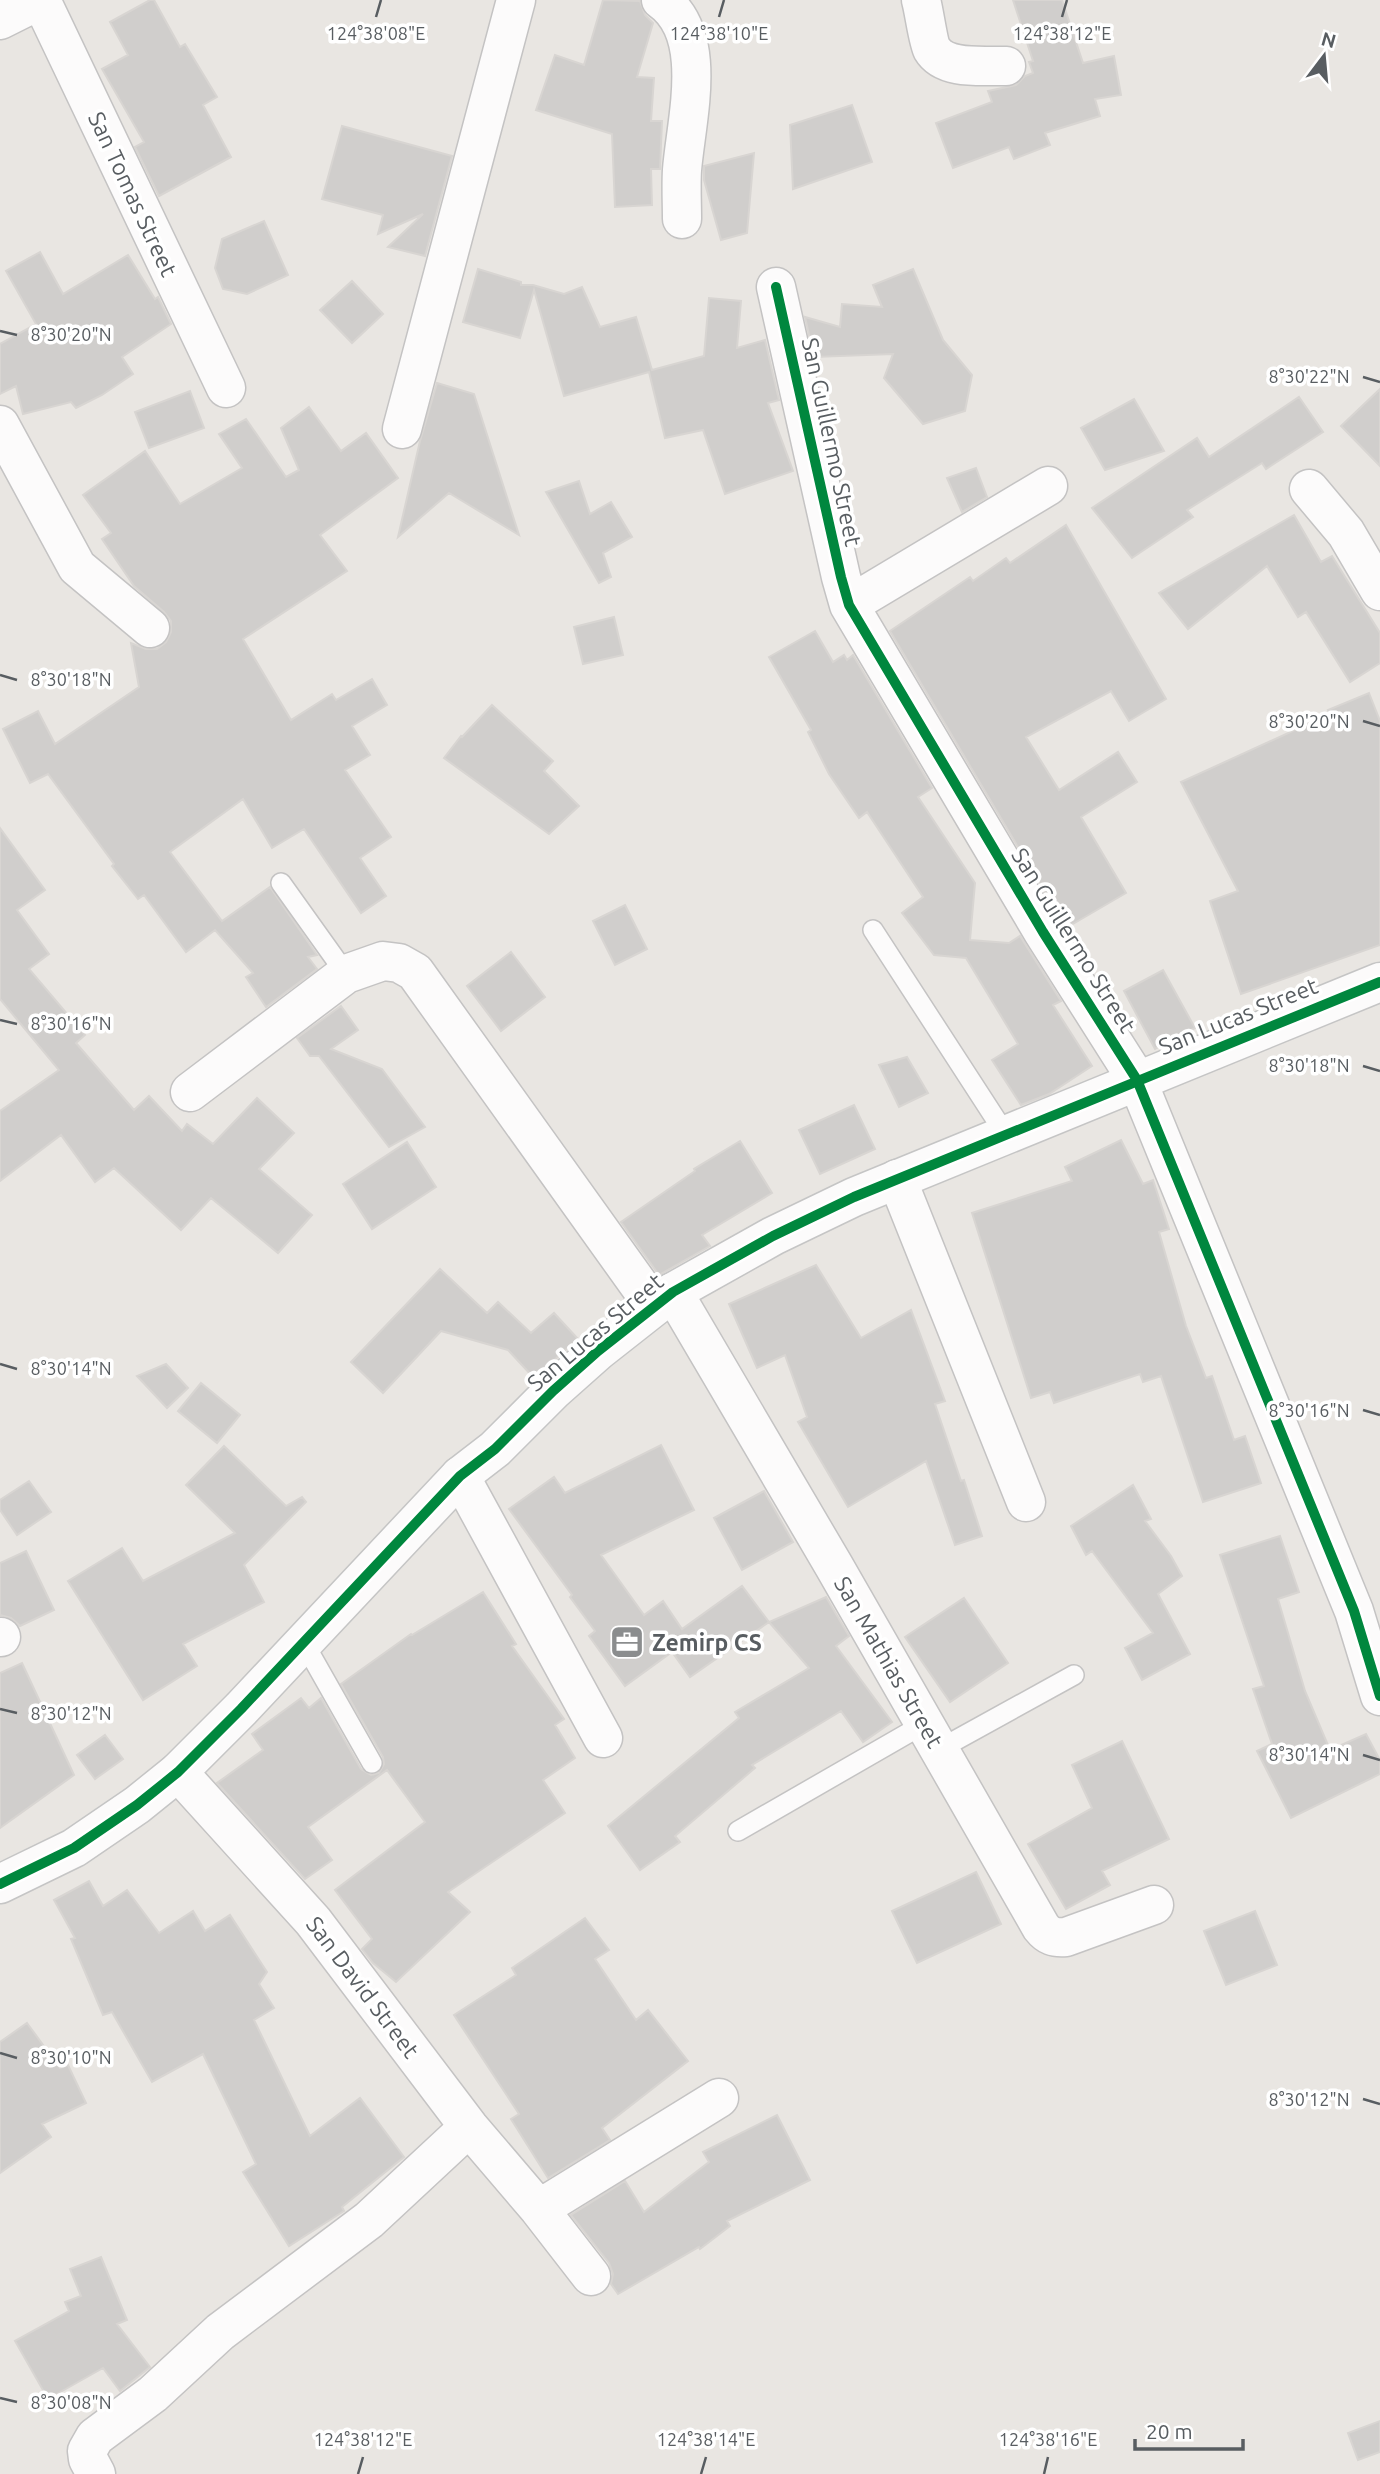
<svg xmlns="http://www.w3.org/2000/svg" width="1380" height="2474" font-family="Ubuntu,sans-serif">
<rect width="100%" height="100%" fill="#e9e6e2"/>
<path fill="#d0cecc" stroke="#d8d5d2" stroke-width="2" d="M 150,0 L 154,0 L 180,47 L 185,44 L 217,97 L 203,105 L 231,157 L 159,196 L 135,147 L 144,142 L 102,69 L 128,55 L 110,22 Z
M 603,0 L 640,1 L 645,15 L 653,23 L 637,77 L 654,78 L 651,121 L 662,121 L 660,169 L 651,169 L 652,205 L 615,207 L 612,134 L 536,110 L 555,55 L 584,65 Z
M 1013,0 L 1062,0 L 1083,63 L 1114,56 L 1121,95 L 1095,99 L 1100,116 L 1045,133 L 1050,145 L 1014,159 L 1009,147 L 953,168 L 936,123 L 992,102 L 988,91 L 1016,85 L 1025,76 L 1033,73 L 1029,62 L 1033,61 Z
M 852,105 L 872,162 L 793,189 L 790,125 Z
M 342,126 L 452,156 L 425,256 L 388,247 L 423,214 L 378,234 L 383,215 L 322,199 Z
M 754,153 L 747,233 L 721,240 L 704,180 L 704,166 Z
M 264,221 L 288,275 L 247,294 L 223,289 L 215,268 L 222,239 Z
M 40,252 L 63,294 L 128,255 L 155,299 L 158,297 L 171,324 L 122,357 L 133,374 L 102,395 L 76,408 L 71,402 L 23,414 L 16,386 L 0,394 L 0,344 L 36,324 L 6,271 Z
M 478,269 L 521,282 L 521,285 L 533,285 L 564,294 L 582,287 L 600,327 L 636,317 L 652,370 L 704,356 L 709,298 L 741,301 L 737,348 L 765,340 L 779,400 L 768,403 L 793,471 L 725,494 L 703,430 L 665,438 L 649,372 L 564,396 L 534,290 L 520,338 L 463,322 Z
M 913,269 L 943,340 L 972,375 L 965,411 L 923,424 L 884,378 L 893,354 L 814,357 L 805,317 L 840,327 L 842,304 L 882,307 L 873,285 Z
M 352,281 L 383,314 L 352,343 L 320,310 Z
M 437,383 L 474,394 L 519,535 L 449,493 L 398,537 L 420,441 Z
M 1380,389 L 1380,466 L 1341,426 Z
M 190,391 L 204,428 L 149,448 L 135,412 Z
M 1299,397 L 1323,432 L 1266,469 L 1262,463 L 1187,510 L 1193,517 L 1132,558 L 1092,508 L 1197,438 L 1209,457 Z
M 1134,399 L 1164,451 L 1105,470 L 1081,428 Z
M 309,407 L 341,451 L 366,433 L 398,478 L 320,535 L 347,571 L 243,639 L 291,720 L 332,694 L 336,700 L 372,679 L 387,705 L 352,726 L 370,755 L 345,770 L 391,837 L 360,858 L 386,896 L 361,913 L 304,829 L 272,848 L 243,799 L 170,852 L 222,921 L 270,887 L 317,955 L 308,957 L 317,969 L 266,1007 L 246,977 L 253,973 L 215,930 L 186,952 L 144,895 L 138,899 L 112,866 L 114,864 L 48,774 L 30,783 L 3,729 L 38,711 L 55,744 L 139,687 L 131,643 L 146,649 L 157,649 L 166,642 L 171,632 L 171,621 L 164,612 L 134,586 L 102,539 L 111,533 L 83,495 L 145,451 L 180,504 L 242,468 L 219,434 L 246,419 L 286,477 L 299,470 L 281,428 Z
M 976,468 L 987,497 L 962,512 L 947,478 Z
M 579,481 L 590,514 L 611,502 L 632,537 L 603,553 L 611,577 L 599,583 L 546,492 Z
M 1294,515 L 1321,562 L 1332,556 L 1380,633 L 1380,663 L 1350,682 L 1306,612 L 1298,617 L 1267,566 L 1188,629 L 1159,593 Z
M 1066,525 L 1166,699 L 1129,721 L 1111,691 L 1026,737 L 1059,790 L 1118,752 L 1137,782 L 1081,817 L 1126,893 L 1066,928 L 890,631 L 970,577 L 973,581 L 1006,558 L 1010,563 Z
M 614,617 L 623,655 L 583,664 L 574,627 Z
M 815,631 L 833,662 L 844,655 L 847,660 L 853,655 L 932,788 L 918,797 L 975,883 L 970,940 L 1009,943 L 1020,936 L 1061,1001 L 1053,1005 L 1092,1066 L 1049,1094 L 1021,1105 L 992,1060 L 1018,1044 L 966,958 L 934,955 L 902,913 L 923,897 L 867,812 L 859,818 L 829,774 L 808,732 L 811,730 L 769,657 Z
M 1369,693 L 1380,721 L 1380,945 L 1241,994 L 1210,901 L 1238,891 L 1181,782 L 1330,714 L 1328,710 Z
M 492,705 L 553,761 L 544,771 L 579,806 L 549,834 L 444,758 L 461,736 L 462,737 Z
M 0,828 L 45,890 L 17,910 L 49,954 L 29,969 L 85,1035 L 76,1043 L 134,1110 L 149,1096 L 182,1131 L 187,1124 L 213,1144 L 257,1098 L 294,1133 L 259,1169 L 312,1215 L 278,1253 L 211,1198 L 181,1230 L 114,1168 L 95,1182 L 61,1135 L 0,1181 L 0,1111 L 59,1070 L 0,999 Z
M 625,905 L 647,949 L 615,965 L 593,921 Z
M 511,952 L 545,997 L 501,1031 L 467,986 Z
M 1163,970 L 1195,1028 L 1155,1049 L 1124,991 Z
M 341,1006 L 358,1030 L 331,1049 L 382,1069 L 425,1127 L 389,1147 L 319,1056 L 310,1056 L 297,1038 Z
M 907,1057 L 928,1093 L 899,1107 L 879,1065 Z
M 854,1105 L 875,1149 L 820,1174 L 799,1130 Z
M 1121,1140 L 1143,1184 L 1153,1180 L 1169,1229 L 1159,1232 L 1186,1326 L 1206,1378 L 1212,1376 L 1234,1440 L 1245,1436 L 1261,1483 L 1203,1502 L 1161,1376 L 1143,1382 L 1140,1374 L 1054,1403 L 1050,1392 L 1031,1398 L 972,1213 L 1072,1181 L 1065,1167 Z
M 740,1141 L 772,1193 L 702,1235 L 710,1246 L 659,1275 L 621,1222 L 695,1171 L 694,1169 Z
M 407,1142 L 436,1187 L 372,1229 L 343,1184 Z
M 816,1265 L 861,1338 L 911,1310 L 945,1401 L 935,1404 L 961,1481 L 964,1480 L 982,1536 L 955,1545 L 926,1461 L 848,1507 L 798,1422 L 807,1417 L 785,1355 L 757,1368 L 729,1304 Z
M 440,1269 L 487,1313 L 498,1302 L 531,1333 L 554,1313 L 578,1339 L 534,1378 L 508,1350 L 441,1331 L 383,1393 L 351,1362 Z
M 166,1364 L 188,1388 L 167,1408 L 137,1376 Z
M 201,1383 L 240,1415 L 217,1443 L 178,1411 Z
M 661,1445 L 694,1510 L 601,1555 L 644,1615 L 663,1601 L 682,1629 L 742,1586 L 769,1622 L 690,1677 L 672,1652 L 625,1686 L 589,1636 L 595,1631 L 570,1597 L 572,1595 L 509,1509 L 554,1477 L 565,1493 Z
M 224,1446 L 286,1506 L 302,1497 L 306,1502 L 244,1565 L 264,1602 L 183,1644 L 197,1666 L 143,1700 L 68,1581 L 122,1548 L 143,1581 L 235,1533 L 186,1485 Z
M 29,1481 L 51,1512 L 17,1535 L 0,1510 L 0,1500 Z
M 1133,1485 L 1151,1519 L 1145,1521 L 1171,1556 L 1182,1576 L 1158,1594 L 1190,1654 L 1142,1680 L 1125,1648 L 1153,1633 L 1092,1551 L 1086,1555 L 1071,1526 Z
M 764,1491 L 793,1542 L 742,1570 L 714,1518 Z
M 1280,1536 L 1299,1592 L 1278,1599 L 1305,1691 L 1330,1750 L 1366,1734 L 1380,1760 L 1380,1774 L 1291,1818 L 1257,1751 L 1272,1744 L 1253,1689 L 1264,1686 L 1220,1555 Z
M 26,1551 L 54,1610 L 20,1626 L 11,1618 L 0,1615 L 0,1563 Z
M 483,1592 L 516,1644 L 512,1646 L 564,1719 L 555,1725 L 575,1758 L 543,1780 L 565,1813 L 448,1892 L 470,1912 L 396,1982 L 373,1963 L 362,1949 L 372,1939 L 335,1890 L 425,1822 L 387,1770 L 308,1827 L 332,1860 L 305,1879 L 217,1783 L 263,1750 L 252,1734 L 301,1698 L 309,1708 L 321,1698 L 361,1769 L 371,1775 L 379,1773 L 384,1764 L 383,1757 L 341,1684 L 411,1634 L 412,1635 Z
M 826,1597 L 849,1636 L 836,1646 L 892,1722 L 863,1742 L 841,1711 L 752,1765 L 755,1768 L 675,1836 L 680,1842 L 640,1870 L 608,1826 L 739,1718 L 735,1712 L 809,1668 L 769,1622 Z
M 964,1598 L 1008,1663 L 950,1702 L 905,1637 Z
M 22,1663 L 74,1775 L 0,1828 L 0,1673 Z
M 105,1735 L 123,1759 L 95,1779 L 77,1755 Z
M 1122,1741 L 1169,1839 L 1102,1871 L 1110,1885 L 1066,1909 L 1028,1844 L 1092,1808 L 1072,1765 Z
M 976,1872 L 1001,1924 L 917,1963 L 892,1911 Z
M 89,1881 L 103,1906 L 127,1890 L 159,1933 L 193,1911 L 205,1931 L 230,1915 L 267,1972 L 259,1984 L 274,2008 L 254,2020 L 310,2136 L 360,2098 L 404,2157 L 342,2207 L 344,2211 L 289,2246 L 243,2172 L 256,2164 L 203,2054 L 152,2082 L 112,2012 L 103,2015 L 71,1939 L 75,1938 L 54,1900 Z
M 1255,1911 L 1277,1965 L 1226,1985 L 1204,1931 Z
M 585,1918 L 609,1950 L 595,1959 L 636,2020 L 648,2010 L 688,2061 L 602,2128 L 610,2140 L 548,2178 L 511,2119 L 519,2114 L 454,2015 L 516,1975 L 512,1968 Z
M 27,2023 L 60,2068 L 68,2065 L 86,2103 L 42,2124 L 51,2137 L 0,2173 L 0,2042 Z
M 777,2115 L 810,2180 L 727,2221 L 730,2226 L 700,2249 L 699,2247 L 618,2294 L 611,2284 L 613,2274 L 609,2263 L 571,2215 L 625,2181 L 644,2212 L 709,2162 L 703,2152 Z
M 101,2257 L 127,2320 L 117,2324 L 150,2367 L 120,2391 L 103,2368 L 48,2399 L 15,2341 L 69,2311 L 65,2302 L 81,2296 L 70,2269 Z
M 1380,2421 L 1380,2452 L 1358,2460 L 1348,2433 Z"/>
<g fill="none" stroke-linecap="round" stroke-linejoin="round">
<g stroke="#c4c3c3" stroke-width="22">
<path id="lane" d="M 281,883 L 346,974
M 873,930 L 1006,1135
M 304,1643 L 372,1763
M 938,1750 L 1074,1675
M 738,1831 L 924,1724"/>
</g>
<g stroke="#c4c3c3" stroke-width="41">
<path id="street" d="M 41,0 L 226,388
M 661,0 C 710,34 686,120 682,170 C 681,186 682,203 682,219
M 921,0 C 924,10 928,42 932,49 C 945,71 985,65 1006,66
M 0,20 L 40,0
M 776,287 L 841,577 L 849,605 L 1043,932 L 1137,1080 L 1354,1611 L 1380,1696
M 0,425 L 77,567 L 150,628
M 402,429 L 516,0
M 1309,489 L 1346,533 L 1380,591
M 849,605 L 1048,486
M 190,1092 L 346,974 L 383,961 L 399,963 L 415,972 L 654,1306
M 897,1179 L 1026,1502
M 673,1292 L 834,1566 L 1041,1927 C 1048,1936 1054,1938 1066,1937 L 1154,1905
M 460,1476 L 603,1738
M 0,1637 L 1,1637
M 178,1772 L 313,1921 L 469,2127 L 539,2209 L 591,2276
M 539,2209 L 719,2098
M 96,2474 L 88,2459 L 87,2451 L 95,2437 L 153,2394 L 220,2332 L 369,2220 L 469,2127"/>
</g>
<g stroke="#c5c5c5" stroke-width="41">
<path id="secondary" d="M 0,1884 L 74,1848 L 137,1805 L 178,1772 L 241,1709 L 460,1476 L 495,1449 L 553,1391 L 598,1351 L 673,1292 L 773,1236 L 854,1197 L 1380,982"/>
</g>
<use href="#lane" stroke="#fcfbfb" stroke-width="19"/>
<use href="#street" stroke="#fcfbfb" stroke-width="38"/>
<use href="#secondary" stroke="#fcfbfb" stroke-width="38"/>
<g stroke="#fff" stroke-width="15">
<path id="cycleway" d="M 776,287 L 841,577 L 849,605 L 1043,932 L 1137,1080 L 1354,1611 L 1380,1696
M 0,1884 L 74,1848 L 137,1805 L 178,1772 L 241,1709 L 460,1476 L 495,1449 L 553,1391 L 598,1351 L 673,1292 L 773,1236 L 854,1197 L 1380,982"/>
</g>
<use href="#cycleway" stroke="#00873e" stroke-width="10"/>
</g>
<path fill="none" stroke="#585d61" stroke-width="2.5" d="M 376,17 L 381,0M 719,17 L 724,0M 1062,17 L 1067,0M 0,331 L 17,335M 1363,377 L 1380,382M 0,675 L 17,680M 1363,721 L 1380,726M 0,1020 L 17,1024M 1363,1066 L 1380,1071M 0,1364 L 17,1369M 1363,1410 L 1380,1415M 0,1709 L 17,1713M 1363,1755 L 1380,1760M 0,2053 L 17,2058M 1363,2099 L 1380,2104M 0,2398 L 17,2402M 358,2474 L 363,2457M 701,2474 L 706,2457M 1044,2474 L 1048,2457"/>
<defs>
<g id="office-square" transform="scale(1.75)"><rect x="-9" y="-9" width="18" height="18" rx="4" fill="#8b8d8e" stroke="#fff"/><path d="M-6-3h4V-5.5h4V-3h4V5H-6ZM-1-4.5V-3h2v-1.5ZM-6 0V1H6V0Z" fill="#fff"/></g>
</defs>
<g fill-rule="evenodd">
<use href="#office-square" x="627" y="1642"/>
</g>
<g text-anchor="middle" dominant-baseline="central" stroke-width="7" stroke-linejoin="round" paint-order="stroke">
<g font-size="23" fill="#585d61" stroke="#fff">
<text transform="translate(133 194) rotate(65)">San Tomas Street</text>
<text transform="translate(832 442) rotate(78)">San Guillermo Street</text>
<text transform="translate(1074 940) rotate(58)">San Guillermo Street</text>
<text transform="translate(1238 1016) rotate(-22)">San Lucas Street</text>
<text transform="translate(595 1332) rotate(-40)">San Lucas Street</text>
<text transform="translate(889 1662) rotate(60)">San Mathias Street</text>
<text transform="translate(363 1987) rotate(53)">San David Street</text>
</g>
<g font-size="23" font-weight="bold" fill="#585d61" stroke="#fff" text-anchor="start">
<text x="652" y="1642">Zemirp CS</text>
</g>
</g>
<g font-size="18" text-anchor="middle" fill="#585d61" stroke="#fff" stroke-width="7" stroke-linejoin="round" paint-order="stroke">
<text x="376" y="40">124°38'08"E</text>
<text x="719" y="40">124°38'10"E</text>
<text x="1062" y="40">124°38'12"E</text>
<text x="71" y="341">8°30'20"N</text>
<text x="1309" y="383">8°30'22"N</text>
<text x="71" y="686">8°30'18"N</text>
<text x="1309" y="728">8°30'20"N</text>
<text x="71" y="1030">8°30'16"N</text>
<text x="1309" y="1072">8°30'18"N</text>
<text x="71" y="1375">8°30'14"N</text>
<text x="1309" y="1417">8°30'16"N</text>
<text x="71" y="1720">8°30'12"N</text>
<text x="1309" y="1761">8°30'14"N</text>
<text x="71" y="2064">8°30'10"N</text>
<text x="1309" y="2106">8°30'12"N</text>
<text x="71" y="2409">8°30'08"N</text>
<text x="363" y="2446">124°38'12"E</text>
<text x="706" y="2446">124°38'14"E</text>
<text x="1048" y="2446">124°38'16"E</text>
</g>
<g transform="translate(1324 56) rotate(16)" stroke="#ffffff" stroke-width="5" paint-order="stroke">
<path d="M0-5L12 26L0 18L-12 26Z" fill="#585d61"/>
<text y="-10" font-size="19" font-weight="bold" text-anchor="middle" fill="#585d61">N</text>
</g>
<path d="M1135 2439v10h108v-10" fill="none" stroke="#585d61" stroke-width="3.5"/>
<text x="1146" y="2439" font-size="21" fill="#585d61" stroke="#ffffff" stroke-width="5" paint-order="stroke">20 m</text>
</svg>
